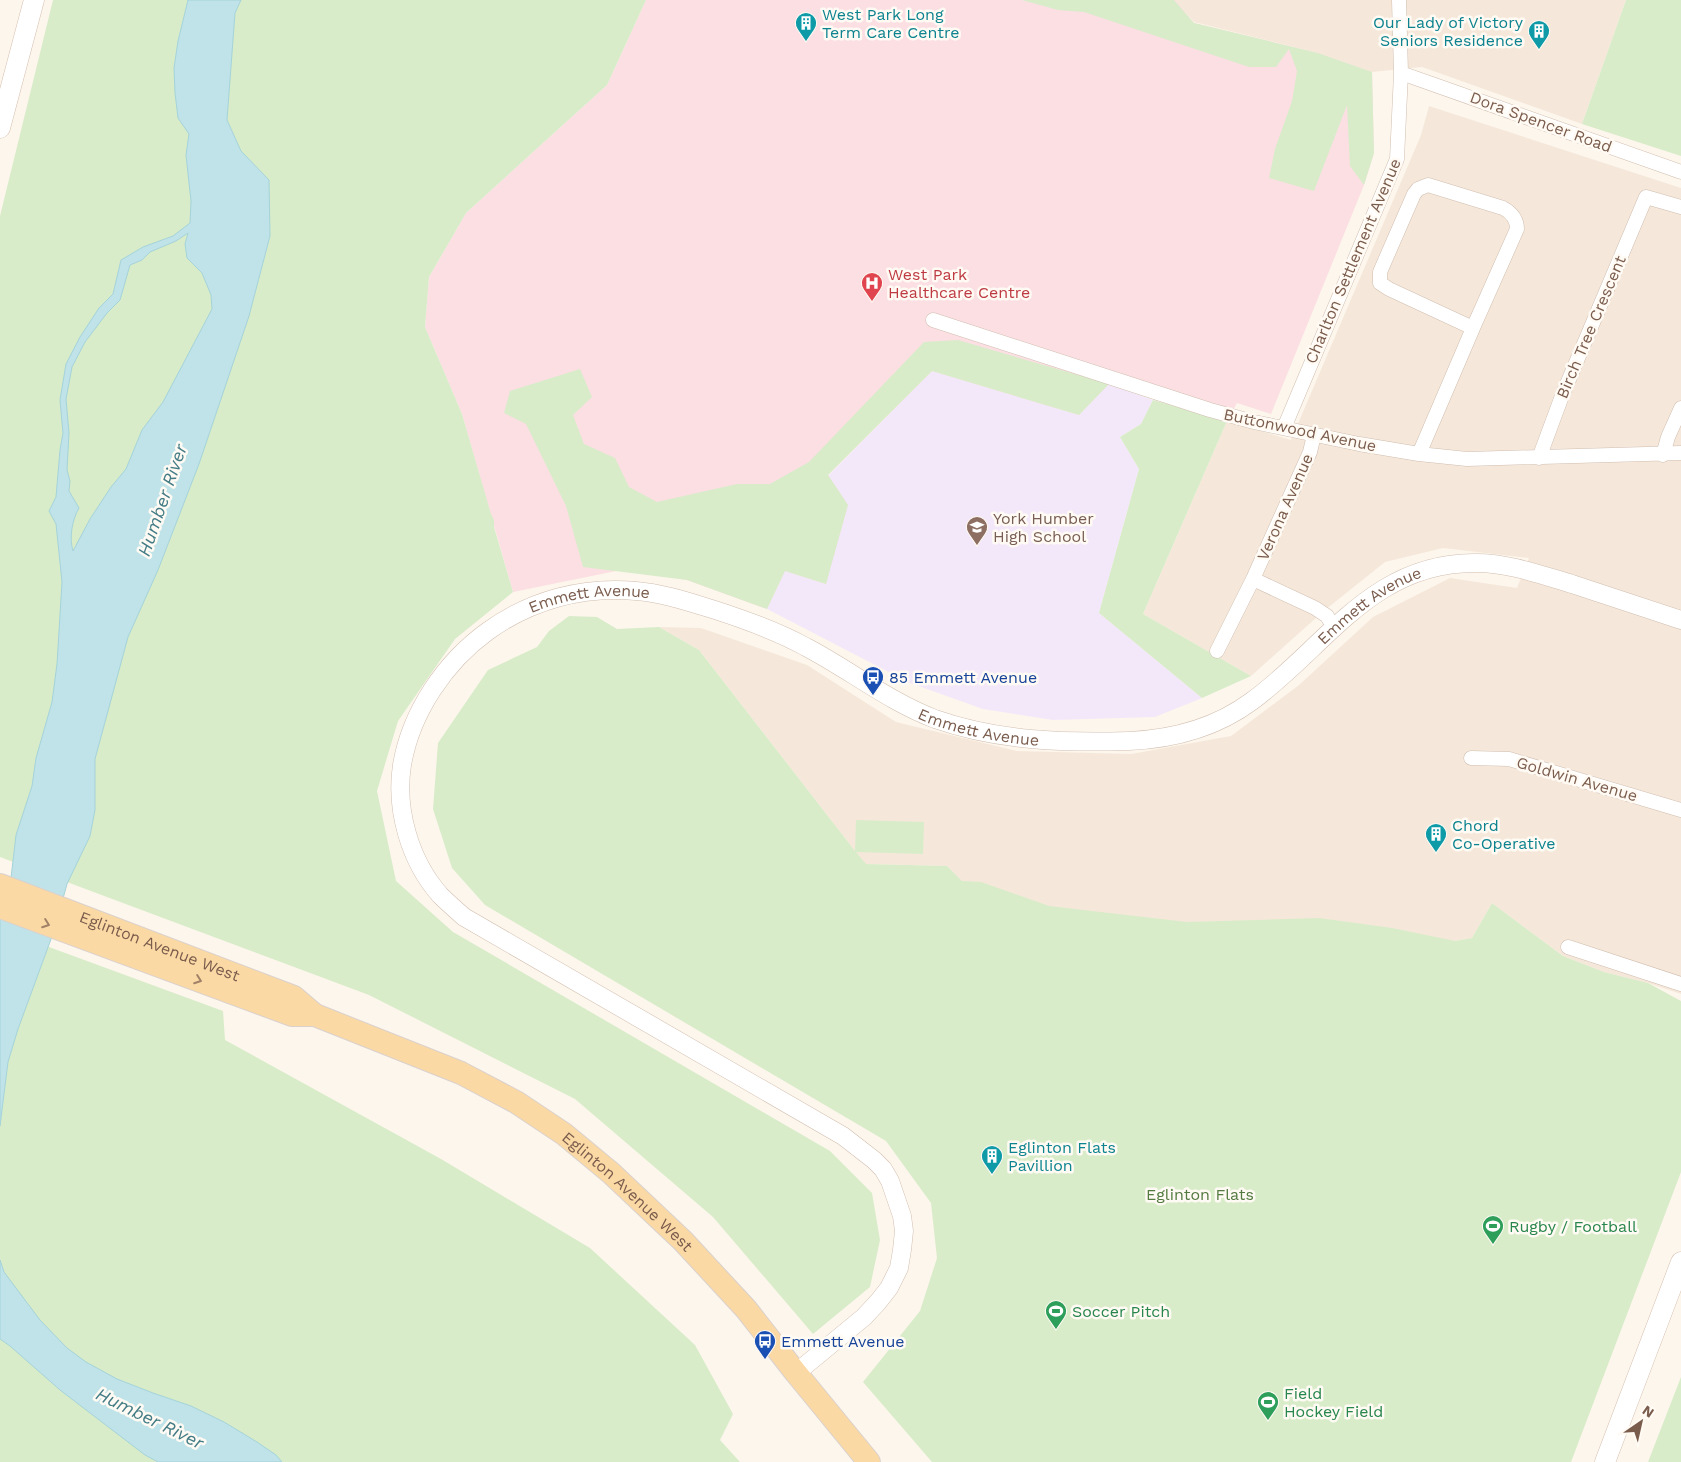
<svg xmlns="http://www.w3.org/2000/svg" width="1681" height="1462" font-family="'Work Sans',sans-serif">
<rect width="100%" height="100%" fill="#fdf6ec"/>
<path fill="#f5e8da" d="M 1174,0 L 1626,0 L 1582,124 L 1422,67 L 1372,72 L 1318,53 L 1194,22 Z
M 1429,106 L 1681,188 L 1681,994 L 1648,983 L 1604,972 L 1563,956 L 1492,903 L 1472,938 L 1455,941 L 992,913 L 947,866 L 865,864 L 699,650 L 659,627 L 701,628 L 807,665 L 896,722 L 1017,751 L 1131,754 L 1231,736 L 1299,685 L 1373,617 L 1450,578 L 1517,588 L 1529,558 L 1443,548 L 1385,562 L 1325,610 L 1251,676 L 1143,614 L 1227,421 L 1291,440 L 1421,135 Z"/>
<path fill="#f3e8fa" d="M 932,371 L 1079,415 L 1109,384 L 1153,400 L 1141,424 L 1120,437 L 1139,469 L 1099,613 L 1202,698 L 1155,717 L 1053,720 L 983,709 L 910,683 L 767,609 L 785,571 L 826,584 L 828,476 Z"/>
<path fill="#fbdfe3" d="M 646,0 L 1175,0 L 1194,23 L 1318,53 L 1372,72 L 1374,153 L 1364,185 L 1271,414 L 1237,403 L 1227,421 L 1109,384 L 1079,415 L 932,371 L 828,475 L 848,505 L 826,584 L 785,571 L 767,609 L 687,580 L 626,569 L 513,592 L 462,414 L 425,327 L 429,277 L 466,213 L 607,85 Z"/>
<path fill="#d8ecc9" d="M 53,0 L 646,0 L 607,85 L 466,213 L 429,277 L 425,327 L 462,414 L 491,514 L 494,520 L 494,527 L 513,592 L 455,639 L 398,721 L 377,791 L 396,881 L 453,932 L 830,1151 L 872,1193 L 880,1240 L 870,1287 L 813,1334 L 713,1217 L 575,1099 L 369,995 L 0,857 L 0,216 Z
M 1022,0 L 1174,0 L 1194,23 L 1318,53 L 1372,72 L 1374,153 L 1364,185 L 1350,166 L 1347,105 L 1314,191 L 1269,178 L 1275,149 L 1292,101 L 1297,71 L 1289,49 L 1276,67 L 1249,67 L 1084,12 L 1058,10 Z
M 1626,0 L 1681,0 L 1681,156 L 1582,124 Z
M 958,340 L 1109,384 L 1079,415 L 932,371 L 828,475 L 848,505 L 826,584 L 785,571 L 767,609 L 687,580 L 583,567 L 566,506 L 526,424 L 504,413 L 510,391 L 580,369 L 592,397 L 573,415 L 584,444 L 615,458 L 629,487 L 657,502 L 737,484 L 770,484 L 809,462 L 924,342 Z
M 1153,400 L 1227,421 L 1143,614 L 1251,676 L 1202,698 L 1099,613 L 1139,469 L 1120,437 L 1141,424 Z
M 569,616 L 597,617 L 617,629 L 659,627 L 699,650 L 855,851 L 856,820 L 924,822 L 923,854 L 856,852 L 866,864 L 947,866 L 962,881 L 981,882 L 1049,906 L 1187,922 L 1319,918 L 1392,928 L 1455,941 L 1472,938 L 1492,903 L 1563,956 L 1604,972 L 1648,983 L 1681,1001 L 1681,1172 L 1571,1462 L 932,1462 L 863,1382 L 920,1311 L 937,1258 L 931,1203 L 886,1141 L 485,905 L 452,868 L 433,809 L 438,743 L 488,670 L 537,647 L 549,631 Z
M 0,929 L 223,1011 L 225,1040 L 441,1159 L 590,1248 L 695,1345 L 733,1414 L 720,1440 L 740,1462 L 0,1462 Z
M 1681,1377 L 1681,1462 L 1648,1462 Z"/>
<path fill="#bfe3e8" stroke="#a5d3da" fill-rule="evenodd" d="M 188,0 L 241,0 L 235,13 L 227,120 L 241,151 L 269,180 L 270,236 L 249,316 L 199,464 L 158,570 L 128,637 L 95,759 L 95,810 L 90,836 L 67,884 L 54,931 L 18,1029 L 8,1062 L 0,1126 L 0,909 L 11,878 L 16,835 L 32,786 L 36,758 L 52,702 L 57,664 L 62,582 L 56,524 L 49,511 L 56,497 L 60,450 L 63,433 L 60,400 L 66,364 L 80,337 L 99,308 L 113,294 L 121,260 L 143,247 L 173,236 L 190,223 L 191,201 L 186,155 L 189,134 L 178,118 L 175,93 L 174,68 L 178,41 ZM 188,233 L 185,244 L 187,258 L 202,273 L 211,295 L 212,309 L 163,402 L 142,430 L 126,469 L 111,487 L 90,519 L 73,551 C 69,538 72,520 79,508 L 69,491 L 70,481 L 67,470 L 69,433 L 66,399 L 72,367 L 85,342 L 107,313 L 120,300 L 130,265 L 142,260 L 150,252 L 176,241 Z
M 0,1260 L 4,1272 L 40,1320 L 67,1348 L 86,1362 L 117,1379 L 153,1393 L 191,1406 L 224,1422 L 257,1442 L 276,1455 L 282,1462 L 158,1462 L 145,1455 L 60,1390 L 10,1346 L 0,1339 Z"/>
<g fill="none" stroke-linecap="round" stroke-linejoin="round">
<g stroke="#d1beb0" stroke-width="15">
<path id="minor" d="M 1401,73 L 1681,172
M 1428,185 L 1503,208 C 1512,213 1517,219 1517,229 L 1473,328 L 1389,289 L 1380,283 L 1380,272 L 1414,194 L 1418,189 Z
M 933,320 L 1210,410 L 1254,422 L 1359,444 L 1419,454 L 1467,459 L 1681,453
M 1284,428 L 1397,159 L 1401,73 L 1399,0
M 1419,454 L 1473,328
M 1663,455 L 1668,437 L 1681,408
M 1539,458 L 1562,396 L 1646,197 L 1681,207
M 1253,579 L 1315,608 L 1327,616 L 1334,628
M 1217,651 L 1253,579 L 1310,452 L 1314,435
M 1471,758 L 1509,759 L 1681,810
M 1568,947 L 1681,984"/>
</g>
<g stroke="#d1beb0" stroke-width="19">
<g id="tertiary">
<path id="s1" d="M 796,1373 L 864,1317 L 878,1302 L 889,1288 L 899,1268 L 902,1250 L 904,1231 L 902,1216 L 890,1181 L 883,1169 L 874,1160 L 843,1136 L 464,917 C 456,910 448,903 440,895 C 410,861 395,810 402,765 C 411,712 445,662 488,631 C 531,600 583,586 636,591 C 662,593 689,602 715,610 C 746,620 777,631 806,647 C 850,670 888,701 935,719 C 998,741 1063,743 1129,741 C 1173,739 1217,727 1252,701 C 1327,646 1372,562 1476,563 C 1509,563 1541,575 1572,584 C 1608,596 1645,608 1681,620"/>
</g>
</g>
<g stroke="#d6c0b0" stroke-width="21">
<path id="secondary" d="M 0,128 L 34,0
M 1605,1462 L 1681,1262"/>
</g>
<g stroke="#dad1cd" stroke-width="24">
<g id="primary">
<path id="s2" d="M 0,885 L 294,997 L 315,1015 L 461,1073 L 516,1102 L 564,1134 L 611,1173 L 683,1241 L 746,1309 L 796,1373 L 869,1462"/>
<path d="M 0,907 L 292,1015 L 315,1015"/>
</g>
</g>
<use href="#minor" stroke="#fff" stroke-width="14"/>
<use href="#tertiary" stroke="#fff" stroke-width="18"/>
<use href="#secondary" stroke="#fff" stroke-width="20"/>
<use href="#primary" stroke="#fbd9a5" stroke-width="22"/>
</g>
<defs><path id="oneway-chevron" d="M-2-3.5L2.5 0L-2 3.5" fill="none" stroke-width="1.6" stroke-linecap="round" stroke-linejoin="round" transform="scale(1.25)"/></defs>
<g stroke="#a18267">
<use href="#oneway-chevron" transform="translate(46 924) rotate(20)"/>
<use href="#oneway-chevron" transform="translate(198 980) rotate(20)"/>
</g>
<defs>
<g id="building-pin" transform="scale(1.125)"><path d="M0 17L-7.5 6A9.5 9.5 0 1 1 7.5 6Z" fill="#0f9aa8" stroke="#fffaf3"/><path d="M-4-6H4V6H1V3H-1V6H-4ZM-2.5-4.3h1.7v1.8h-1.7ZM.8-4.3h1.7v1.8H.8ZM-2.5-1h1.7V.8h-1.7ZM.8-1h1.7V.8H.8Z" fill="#fff"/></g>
<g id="hospital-pin" transform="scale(1.125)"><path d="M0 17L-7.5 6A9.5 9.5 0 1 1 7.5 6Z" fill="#e0444e" stroke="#fffaf3"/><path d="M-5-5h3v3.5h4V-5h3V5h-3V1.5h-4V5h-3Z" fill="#fff"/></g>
<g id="school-pin" transform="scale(1.125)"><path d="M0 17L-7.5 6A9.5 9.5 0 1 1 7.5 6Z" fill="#8d6e63" stroke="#fffaf3"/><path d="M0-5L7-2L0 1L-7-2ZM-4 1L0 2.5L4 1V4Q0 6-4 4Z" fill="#fff"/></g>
<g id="bus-pin" transform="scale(1.125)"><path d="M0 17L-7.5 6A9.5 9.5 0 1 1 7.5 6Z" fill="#1a4fb4" stroke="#fffaf3"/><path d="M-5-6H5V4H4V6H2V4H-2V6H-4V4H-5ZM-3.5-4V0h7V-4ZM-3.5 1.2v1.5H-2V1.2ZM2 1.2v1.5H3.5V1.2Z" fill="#fff"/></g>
<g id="stadium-pin" transform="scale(1.125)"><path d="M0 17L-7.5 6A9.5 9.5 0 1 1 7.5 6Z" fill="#2e9e5b" stroke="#fffaf3"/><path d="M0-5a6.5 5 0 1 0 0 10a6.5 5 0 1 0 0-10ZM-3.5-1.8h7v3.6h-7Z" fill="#fff"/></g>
</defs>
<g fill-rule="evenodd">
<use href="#building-pin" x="806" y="23"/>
<use href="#building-pin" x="1539" y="31"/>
<use href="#hospital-pin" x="872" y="283"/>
<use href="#school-pin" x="977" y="527"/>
<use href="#bus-pin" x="873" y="677"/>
<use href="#building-pin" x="1436" y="834"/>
<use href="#building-pin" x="992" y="1156"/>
<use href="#stadium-pin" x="1493" y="1226"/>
<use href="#stadium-pin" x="1056" y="1311"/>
<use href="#bus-pin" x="765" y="1341"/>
<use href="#stadium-pin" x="1268" y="1402"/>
</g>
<g text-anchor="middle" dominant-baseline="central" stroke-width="5" stroke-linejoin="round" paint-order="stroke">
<g font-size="16" fill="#0d838f" stroke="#fffaf3" text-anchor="start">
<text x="822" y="14">West Park Long<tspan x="822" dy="18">Term Care Centre</tspan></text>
<text x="1523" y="22" text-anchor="end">Our Lady of Victory<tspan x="1523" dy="18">Seniors Residence</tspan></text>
<text x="1452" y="825">Chord<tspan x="1452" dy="18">Co-Operative</tspan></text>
<text x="1008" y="1147">Eglinton Flats<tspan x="1008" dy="18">Pavillion</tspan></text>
</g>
<g font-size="16" fill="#7a5c4d" stroke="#fffaf3">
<text transform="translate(1541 122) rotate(20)">Dora Spencer Road</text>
<text transform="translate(1353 261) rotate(-67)">Charlton Settlement Avenue</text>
<text transform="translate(1591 327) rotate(-67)">Birch Tree Crescent</text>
<text transform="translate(1300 430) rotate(12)">Buttonwood Avenue</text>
<text transform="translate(1285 507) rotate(-66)">Verona Avenue</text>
<text stroke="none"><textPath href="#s1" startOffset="1186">Emmett Avenue</textPath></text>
<text stroke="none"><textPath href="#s1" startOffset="2041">Emmett Avenue</textPath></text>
<text stroke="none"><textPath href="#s1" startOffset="1606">Emmett Avenue</textPath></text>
<text transform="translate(1577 779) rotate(16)">Goldwin Avenue</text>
<text stroke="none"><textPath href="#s2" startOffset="171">Eglinton Avenue West</textPath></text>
<text stroke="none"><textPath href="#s2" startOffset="705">Eglinton Avenue West</textPath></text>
</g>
<g font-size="16" fill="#be3a42" stroke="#fffaf3" text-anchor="start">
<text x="888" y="274">West Park<tspan x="888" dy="18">Healthcare Centre</tspan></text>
</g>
<g font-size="16" fill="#785e54" stroke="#fffaf3" text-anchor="start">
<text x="993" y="518">York Humber<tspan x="993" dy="18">High School</tspan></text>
</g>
<g font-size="16" fill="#164399" stroke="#fffaf3" text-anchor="start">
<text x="889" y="677">85 Emmett Avenue</text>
<text x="781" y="1341">Emmett Avenue</text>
</g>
<g font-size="16" fill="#537a41" stroke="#fffaf3">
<text x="1200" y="1194">Eglinton Flats</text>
</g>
<g font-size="16" fill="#27864d" stroke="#fffaf3" text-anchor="start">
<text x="1509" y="1226">Rugby / Football</text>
<text x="1072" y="1311">Soccer Pitch</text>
<text x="1284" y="1393">Field<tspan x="1284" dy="18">Hockey Field</tspan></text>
</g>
<g font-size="18" font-style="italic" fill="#437c86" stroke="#fffaf3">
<text transform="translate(162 500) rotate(-71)">Humber River</text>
<text transform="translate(150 1418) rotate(26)">Humber River</text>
</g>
</g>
<g transform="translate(1641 1422) rotate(34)" stroke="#fffaf3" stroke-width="4" paint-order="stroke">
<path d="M0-4L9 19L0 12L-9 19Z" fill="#7a5c4d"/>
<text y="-8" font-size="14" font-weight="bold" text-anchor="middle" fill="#7a5c4d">N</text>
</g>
</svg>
